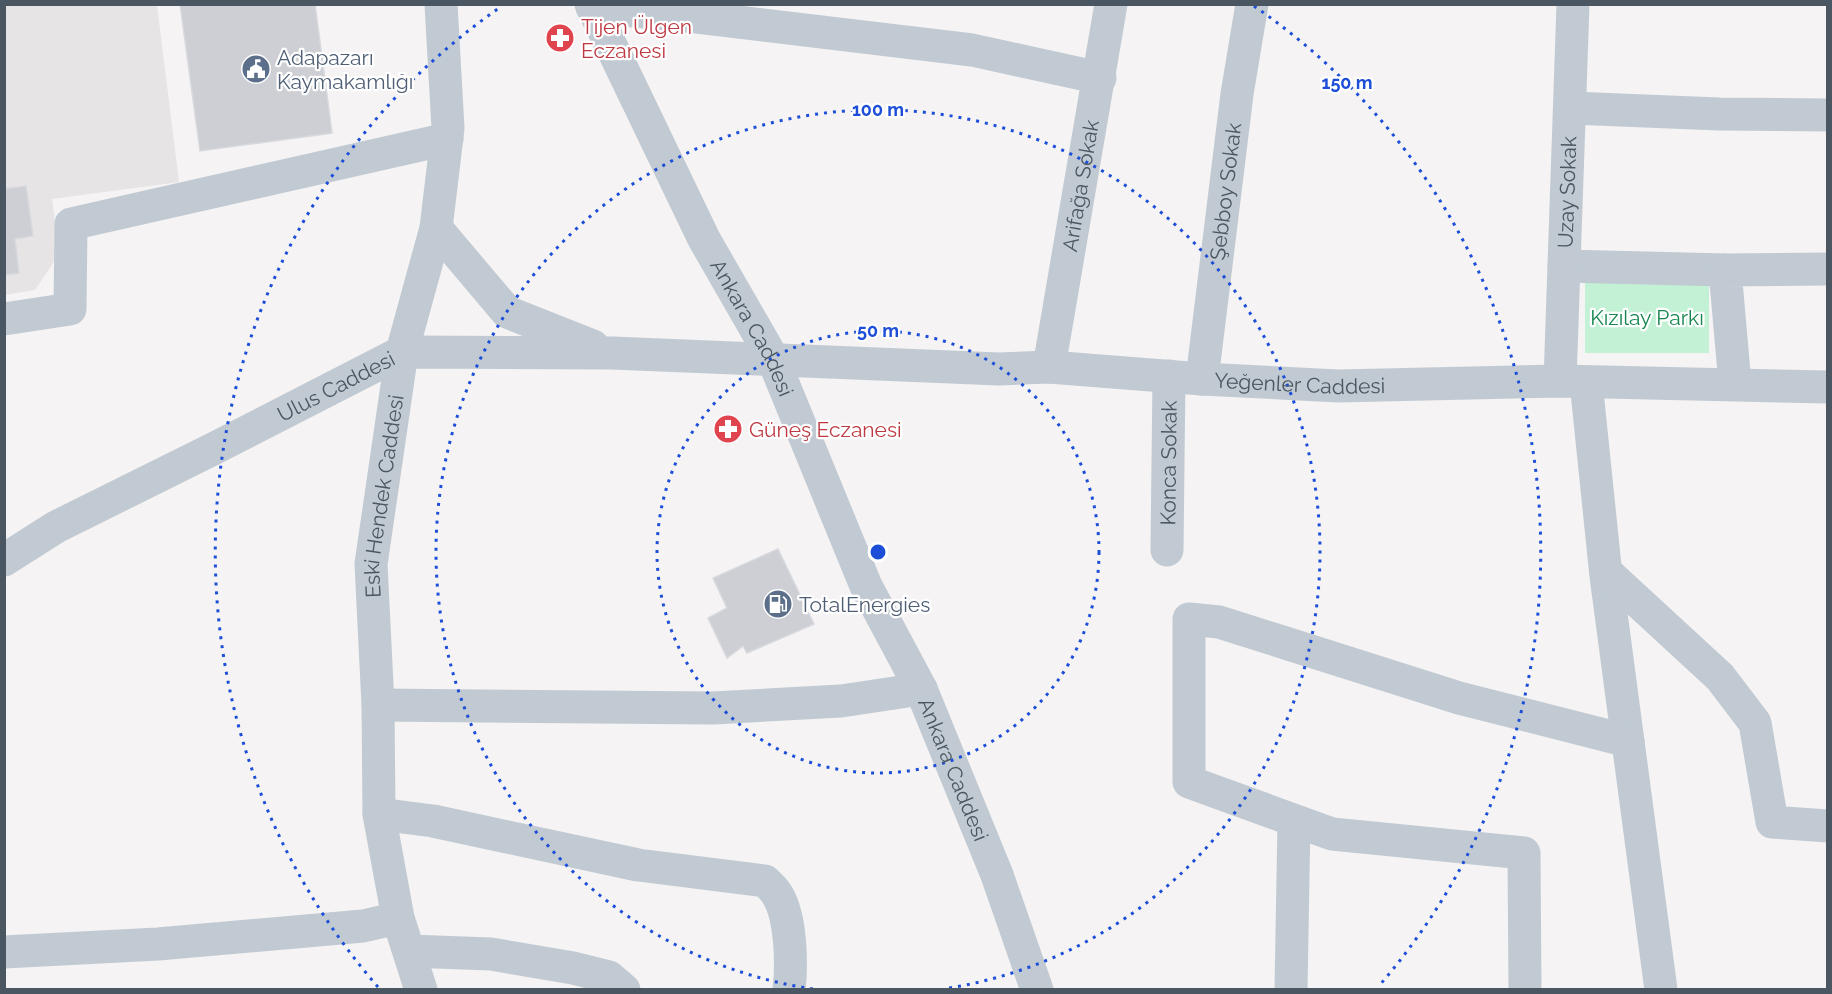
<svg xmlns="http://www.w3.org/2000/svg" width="1832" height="994" font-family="Raleway,sans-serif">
<rect width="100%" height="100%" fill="#f5f3f3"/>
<path fill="#e6e4e5" d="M 4,5 L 157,5 L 179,182 L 52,199 L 59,254 L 35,290 L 5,295 Z"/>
<path fill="#c3f1d5" d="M 1709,280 L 1709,353 L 1585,353 L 1585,281 Z"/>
<path fill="#cdcfd5" stroke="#d7d9de" stroke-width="1.5" d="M 180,4 L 315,4 L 332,133 L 200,151 Z
M 26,186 L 33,236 L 15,239 L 19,273 L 4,275 L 4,189 Z
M 778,549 L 814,624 L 747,653 L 743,646 L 727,658 L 708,618 L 727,608 L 713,578 Z"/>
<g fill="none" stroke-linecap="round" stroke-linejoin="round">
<g stroke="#c1cad2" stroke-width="33">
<path id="s1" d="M 591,4 L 704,239 L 773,359 L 866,586 L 921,689 L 997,875 L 1037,990"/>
<path d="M 592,7 L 697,17 L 972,50 L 1100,78"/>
<path d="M 1571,108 L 1719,114 L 1828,115"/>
<path d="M 436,228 L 507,312 L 593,346"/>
<path d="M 1564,266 L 1725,270"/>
<path d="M 4,319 L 70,309 L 71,224 L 447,139"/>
<path id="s2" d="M 1049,367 L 1111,4"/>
<path id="s3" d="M 1202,379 L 1237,94 L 1252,4"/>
<path id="s4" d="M 1560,381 L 1573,4"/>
<path d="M 1586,382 L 1606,576 L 1661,990"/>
<path d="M 1735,384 L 1725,270 L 1828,269"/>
<path id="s5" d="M 1167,550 L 1169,376"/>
<path id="s6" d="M 4,560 L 56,527 L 215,448 L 402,352 L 612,353 L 999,369 L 1049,367 L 1202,379 L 1338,386 L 1560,381 L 1828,387"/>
<path d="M 1606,572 L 1720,677 L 1755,723 L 1772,822 L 1828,826"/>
<path d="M 378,705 L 713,708 L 841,701 L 921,689"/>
<path d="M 379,814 L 433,821 L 638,865 L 765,881 C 770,886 775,890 778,896 C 791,918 792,964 789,990"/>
<path d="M 409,951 L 491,954 L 573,968 L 609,977 L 624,990"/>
<path d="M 4,952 L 158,944 L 363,926 L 398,918"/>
<path id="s7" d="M 421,990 L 398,918 L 379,814 L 378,705 L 371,564 L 402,352 L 436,228 L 448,128 L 441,4"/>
<path d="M 1291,990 L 1294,821"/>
<path d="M 1525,990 L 1524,853 L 1332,834 L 1189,782 L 1189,619 L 1219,622 L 1459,698 L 1628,741"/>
</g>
</g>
<g fill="none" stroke="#1d4ed8" stroke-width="3" stroke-dasharray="3 6">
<circle cx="878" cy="552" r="221"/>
<path d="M813 989A442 442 0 1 1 943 989"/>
<path d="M378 987A663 663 0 0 1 502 6M1254 6A663 663 0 0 1 1378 987"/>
</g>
<defs>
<g id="pharmacy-disc" transform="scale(1.5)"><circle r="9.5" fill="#e0444e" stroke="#fff"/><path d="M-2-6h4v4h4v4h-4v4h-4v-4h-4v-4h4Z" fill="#fff"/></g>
<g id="civic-disc" transform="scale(1.5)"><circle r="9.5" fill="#5c6f8a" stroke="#fff"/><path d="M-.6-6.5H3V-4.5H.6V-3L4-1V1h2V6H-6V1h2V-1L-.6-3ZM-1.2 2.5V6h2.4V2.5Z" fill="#fff"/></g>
<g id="fuel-disc" transform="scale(1.5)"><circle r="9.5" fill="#5c6f8a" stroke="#fff"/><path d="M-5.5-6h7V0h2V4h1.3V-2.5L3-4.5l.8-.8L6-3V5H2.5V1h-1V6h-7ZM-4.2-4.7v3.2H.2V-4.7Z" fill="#fff"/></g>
</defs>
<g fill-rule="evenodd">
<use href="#pharmacy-disc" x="560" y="38"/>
<use href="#civic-disc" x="256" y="69"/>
<use href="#pharmacy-disc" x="728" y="429"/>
<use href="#fuel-disc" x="778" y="604"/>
</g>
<g text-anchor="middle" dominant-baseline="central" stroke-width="4.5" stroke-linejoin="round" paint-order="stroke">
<g font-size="21" fill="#be3a42" stroke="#fff" text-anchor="start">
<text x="581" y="26">Tijen Ülgen<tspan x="581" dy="24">Eczanesi</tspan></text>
<text x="749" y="429">Güneş Eczanesi</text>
</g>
<g font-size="21" fill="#4e5e75" stroke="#fff" text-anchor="start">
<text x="277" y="57">Adapazarı<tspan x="277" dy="24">Kaymakamlığı</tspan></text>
<text x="799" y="604">TotalEnergies</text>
</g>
<g font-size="21" fill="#4a5661" stroke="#fff">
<text stroke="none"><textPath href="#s2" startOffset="184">Arifağa Sokak</textPath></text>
<text stroke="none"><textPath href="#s3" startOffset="189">Şebboy Sokak</textPath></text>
<text stroke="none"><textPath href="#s4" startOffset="189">Uzay Sokak</textPath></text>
<text stroke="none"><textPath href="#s1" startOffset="362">Ankara Caddesi</textPath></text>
<text stroke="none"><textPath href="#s6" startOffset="1348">Yeğenler Caddesi</textPath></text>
<text stroke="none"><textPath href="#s6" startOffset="375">Ulus Caddesi</textPath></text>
<text stroke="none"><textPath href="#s5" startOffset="87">Konca Sokak</textPath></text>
<text stroke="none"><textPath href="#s7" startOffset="500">Eski Hendek Caddesi</textPath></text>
<text stroke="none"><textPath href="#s1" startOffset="848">Ankara Caddesi</textPath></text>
</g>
<g font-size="21" fill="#17864f" stroke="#fff">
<text x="1647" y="317">Kızılay Parkı</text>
</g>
</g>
<circle cx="878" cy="552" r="9" fill="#1d4ed8" stroke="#fff" stroke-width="3"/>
<g font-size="18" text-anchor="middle" font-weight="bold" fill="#1d4ed8" stroke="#fff" stroke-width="4.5" stroke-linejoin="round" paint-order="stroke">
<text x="1347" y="89">150 m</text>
<text x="878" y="116">100 m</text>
<text x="878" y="337">50 m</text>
</g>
<rect width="1832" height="994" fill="none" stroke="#4a5661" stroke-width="12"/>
</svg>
